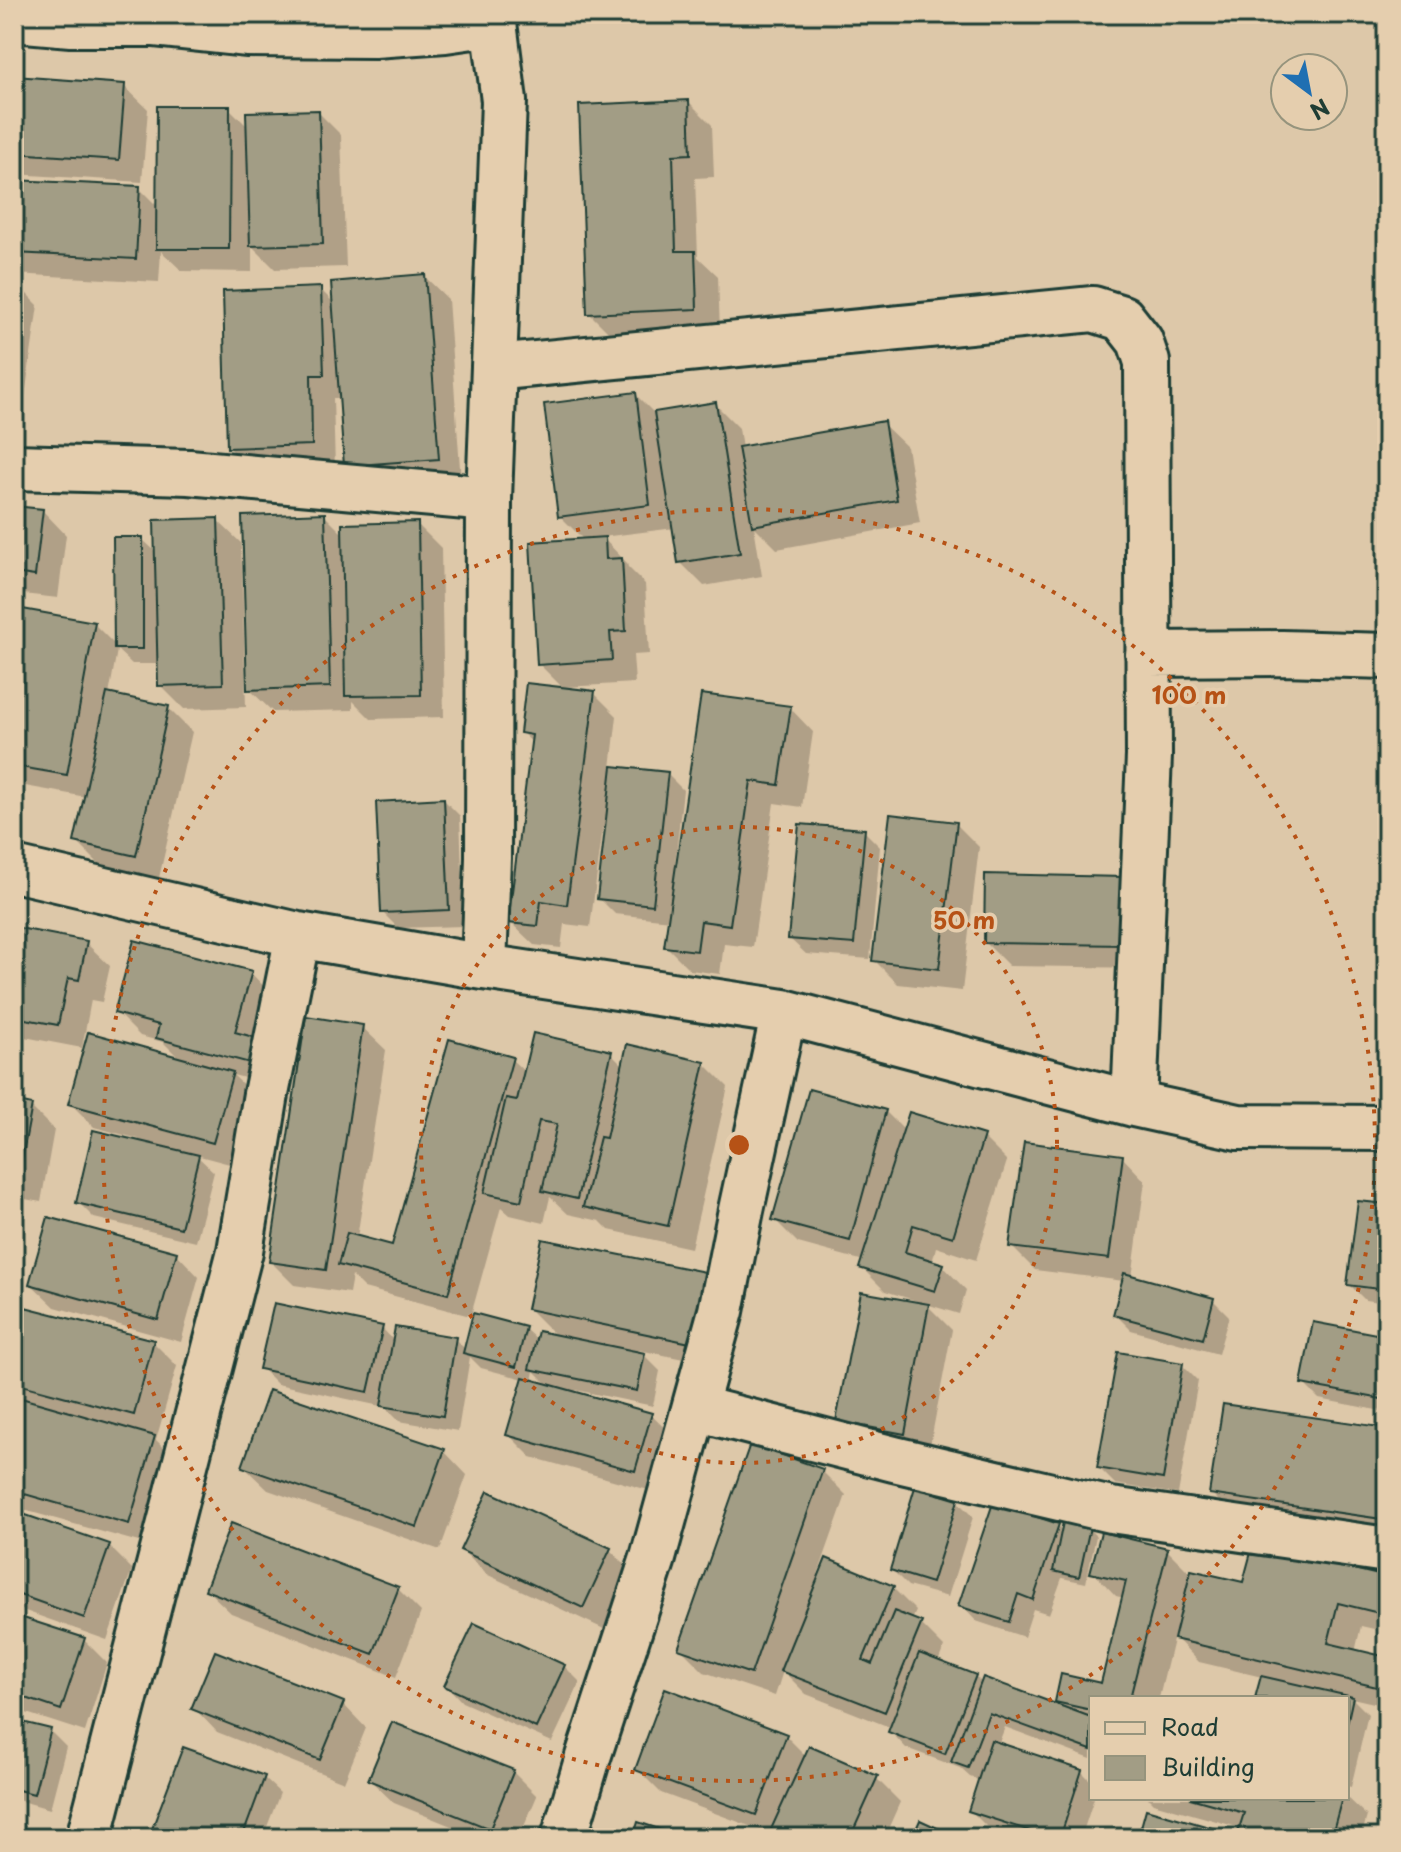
<svg xmlns="http://www.w3.org/2000/svg" width="1401" height="1852" font-family="'Playpen Sans',sans-serif">
<rect width="100%" height="100%" fill="#ddc8a9"/>
<filter id="ink" filterUnits="userSpaceOnUse"><feTurbulence type="fractalNoise" baseFrequency=".0125" numOctaves="2"/><feDisplacementMap in="SourceGraphic" scale="16" xChannelSelector="R" yChannelSelector="G"/><feConvolveMatrix kernelMatrix="1 2 1 2 8 2 1 2 1" color-interpolation-filters="sRGB"/></filter>
<g filter="url(#ink)">
<path fill="#0003" fill-rule="evenodd" d="M 14,78 L 124,86 L 148,109 L 142,182 L 14,174 Z
M 689,102 L 712,125 L 714,177 L 695,178 L 698,257 L 718,276 L 720,332 L 613,337 L 589,313 Z
M 229,108 L 248,127 L 318,112 L 341,135 L 346,267 L 275,269 L 252,246 L 252,272 L 182,271 L 161,251 L 159,282 L 14,274 L 14,182 L 139,188 L 158,207 Z
M 424,276 L 448,299 L 461,482 L 346,466 L 341,398 L 333,398 L 335,468 L 253,471 L 229,447 L 320,289 L 334,303 Z
M 14,281 L 38,305 L 14,474 Z
M 635,394 L 655,414 L 715,404 L 739,428 L 742,449 L 883,424 L 907,447 L 920,523 L 777,549 L 754,526 L 762,576 L 704,586 L 680,562 L 675,528 L 602,537 L 627,563 L 628,567 L 645,584 L 649,654 L 633,655 L 635,683 L 565,687 L 565,690 L 594,693 L 617,716 L 611,768 L 667,774 L 683,790 L 675,863 L 678,864 L 790,708 L 813,732 L 802,807 L 774,803 L 753,947 L 724,944 L 720,974 L 690,970 L 666,946 L 670,920 L 615,914 L 599,898 L 607,828 L 603,828 L 590,927 L 564,924 L 561,948 L 534,945 L 510,922 L 533,743 L 522,733 L 564,689 L 539,664 L 584,540 L 560,516 Z
M 14,508 L 43,511 L 66,535 L 58,598 L 14,593 Z
M 324,515 L 344,535 L 417,524 L 441,548 L 444,717 L 371,719 L 353,701 L 353,710 L 273,712 L 249,689 Z
M 217,520 L 241,543 L 246,707 L 184,709 L 160,685 L 160,664 L 132,664 L 117,650 L 109,695 L 168,708 L 192,732 L 159,878 L 100,865 L 76,841 L 86,797 L 14,784 L 14,633 L 94,624 L 116,646 L 142,539 L 157,553 Z
M 444,800 L 460,816 L 464,926 L 398,928 L 383,913 Z
M 956,824 L 979,847 L 962,991 L 898,984 L 874,960 Z
M 864,831 L 880,847 L 870,959 L 806,954 L 790,939 Z
M 1124,878 L 1147,968 L 1009,966 L 986,943 Z
M 14,929 L 86,943 L 110,966 L 102,1002 L 91,1000 L 82,1048 L 14,1035 Z
M 251,973 L 274,997 L 271,1044 L 294,1067 L 289,1089 L 233,1075 L 256,1097 L 237,1166 L 196,1155 L 214,1172 L 196,1242 L 94,1218 L 78,1202 L 138,1143 L 139,1139 L 94,1127 L 70,1103 L 180,1059 L 163,1042 L 140,1036 L 116,1012 Z
M 362,1027 L 386,1050 L 357,1238 L 394,1247 L 511,1059 L 526,1073 L 611,1053 L 624,1066 L 704,1063 L 728,1087 L 691,1248 L 609,1230 L 600,1221 L 568,1214 L 550,1197 L 544,1223 L 510,1215 L 501,1207 L 471,1315 L 525,1329 L 538,1341 L 557,1337 L 529,1309 L 709,1275 L 718,1366 L 639,1350 L 660,1371 L 653,1406 L 576,1390 L 575,1393 L 651,1415 L 675,1438 L 659,1493 L 531,1457 L 508,1434 L 524,1379 L 481,1368 L 470,1357 L 458,1431 L 399,1421 L 385,1407 L 277,1384 L 261,1368 L 382,1328 L 394,1341 L 455,1339 L 466,1350 L 474,1317 L 364,1288 L 352,1276 L 349,1293 L 294,1285 L 271,1262 ZM 534,1371 L 549,1386 L 532,1381 Z
M 14,1103 L 31,1107 L 54,1130 L 41,1202 L 14,1197 Z
M 885,1111 L 905,1131 L 983,1137 L 1007,1161 L 976,1260 L 936,1247 L 932,1263 L 943,1266 L 966,1290 L 959,1314 L 926,1304 L 952,1330 L 928,1456 L 862,1444 L 839,1421 L 920,1302 L 885,1291 L 862,1268 L 864,1261 L 798,1243 L 774,1219 Z
M 1122,1157 L 1145,1181 L 1132,1278 L 1213,1300 L 1229,1316 L 1218,1354 L 1131,1330 L 1115,1314 L 1124,1281 L 1035,1270 L 1011,1246 Z
M 1387,1206 L 1387,1303 L 1365,1300 L 1349,1284 Z
M 14,1213 L 17,1217 L 14,1235 Z
M 176,1253 L 199,1277 L 181,1342 L 55,1307 L 31,1284 Z
M 1387,1338 L 1387,1412 L 1319,1399 L 1303,1383 Z
M 14,1341 L 153,1342 L 177,1366 L 156,1440 L 178,1461 L 153,1546 L 24,1510 L 14,1499 L 14,1398 L 26,1401 L 14,1390 Z
M 1182,1365 L 1198,1381 L 1178,1494 L 1115,1484 L 1099,1468 Z
M 1387,1430 L 1387,1539 L 1235,1517 L 1211,1493 Z
M 444,1451 L 467,1475 L 440,1550 L 268,1490 L 244,1467 Z
M 822,1471 L 846,1495 L 818,1574 L 892,1587 L 916,1611 L 912,1620 L 921,1624 L 944,1647 L 938,1662 L 975,1676 L 983,1684 L 1066,1710 L 1057,1701 L 1103,1686 L 1124,1598 L 1116,1596 L 1093,1572 L 1167,1550 L 1192,1575 L 1244,1585 L 1387,1579 L 1387,1632 L 1361,1626 L 1355,1652 L 1387,1660 L 1387,1706 L 1352,1698 L 1368,1714 L 1351,1787 L 1347,1786 L 1347,1698 L 1257,1698 L 1262,1677 L 1199,1662 L 1174,1636 L 1159,1698 L 1091,1698 L 1091,1759 L 1005,1727 L 998,1745 L 1081,1771 L 1091,1781 L 1091,1798 L 1094,1798 L 1081,1838 L 1023,1838 L 986,1826 L 970,1810 L 980,1781 L 970,1777 L 960,1768 L 906,1748 L 891,1732 L 892,1728 L 806,1694 L 783,1671 L 775,1696 L 704,1672 L 680,1648 Z
M 957,1501 L 973,1517 L 948,1597 L 908,1586 L 892,1570 Z
M 14,1513 L 109,1546 L 132,1569 L 107,1640 L 14,1607 Z
M 1058,1526 L 1063,1531 L 1089,1529 L 1096,1536 L 1086,1583 L 1062,1578 L 1049,1614 L 1033,1609 L 1024,1637 L 976,1621 L 961,1605 Z
M 462,1550 L 610,1550 L 633,1573 L 606,1630 L 486,1574 Z
M 398,1589 L 421,1612 L 396,1677 L 231,1613 L 207,1590 Z
M 14,1617 L 84,1640 L 107,1663 L 85,1732 L 14,1709 Z
M 564,1666 L 580,1682 L 552,1742 L 462,1702 L 447,1686 Z
M 343,1704 L 366,1728 L 344,1782 L 217,1732 L 194,1708 Z
M 14,1722 L 50,1731 L 66,1747 L 50,1809 L 14,1799 Z
M 786,1736 L 806,1756 L 876,1778 L 900,1802 L 884,1838 L 770,1838 L 771,1834 L 661,1793 L 637,1769 Z
M 513,1772 L 537,1796 L 519,1838 L 481,1838 L 394,1803 L 370,1780 Z
M 264,1778 L 280,1793 L 265,1832 L 280,1838 L 164,1838 L 154,1828 Z
M 1347,1797 L 1367,1816 L 1361,1838 L 1140,1838 L 1239,1837 L 1241,1828 L 1153,1803 L 1148,1798 L 1347,1798 Z"/>
<path fill="#a29d85" stroke="#1f3d34" stroke-width="2" d="M 14,76 L 125,84 L 119,160 L 14,153 Z
M 689,100 L 691,154 L 673,155 L 676,251 L 695,251 L 697,309 L 587,314 L 579,105 Z
M 157,106 L 230,106 L 229,249 L 156,249 Z
M 319,110 L 323,244 L 250,246 L 246,112 Z
M 14,180 L 140,186 L 136,259 L 14,253 Z
M 425,274 L 439,459 L 344,466 L 331,282 Z
M 321,287 L 324,375 L 311,375 L 312,445 L 227,448 L 223,291 Z
M 636,392 L 650,505 L 558,517 L 544,404 Z
M 716,402 L 740,553 L 678,563 L 654,412 Z
M 884,421 L 897,500 L 752,526 L 738,447 Z
M 14,506 L 43,509 L 35,576 L 14,573 Z
M 325,513 L 330,687 L 247,690 L 242,516 Z
M 218,518 L 223,684 L 158,686 L 154,520 Z
M 418,522 L 421,695 L 345,696 L 342,524 Z
M 113,537 L 143,537 L 143,649 L 114,649 Z
M 605,537 L 606,559 L 622,558 L 626,631 L 610,632 L 612,660 L 537,665 L 530,542 Z
M 17,608 L 95,622 L 67,775 L 14,766 L 14,622 Z
M 526,683 L 595,691 L 567,905 L 541,901 L 538,926 L 508,923 L 532,735 L 520,733 Z
M 107,693 L 169,706 L 136,856 L 74,842 Z
M 701,694 L 791,706 L 779,785 L 751,781 L 730,925 L 701,921 L 697,951 L 664,947 Z
M 612,766 L 668,772 L 653,905 L 597,899 Z
M 444,798 L 449,910 L 381,913 L 376,802 Z
M 890,814 L 957,822 L 939,969 L 872,961 Z
M 799,824 L 865,829 L 854,944 L 788,939 Z
M 985,874 L 1125,877 L 1124,945 L 984,943 Z
M 14,927 L 87,941 L 79,980 L 68,978 L 58,1025 L 14,1017 Z
M 134,940 L 252,971 L 235,1032 L 272,1042 L 265,1067 L 156,1038 L 159,1025 L 114,1013 Z
M 306,1016 L 363,1025 L 326,1270 L 269,1262 Z
M 88,1032 L 233,1072 L 213,1143 L 68,1104 Z
M 533,1033 L 612,1051 L 577,1199 L 542,1191 L 557,1124 L 539,1121 L 521,1201 L 484,1193 L 506,1098 L 517,1100 Z
M 449,1039 L 513,1057 L 448,1294 L 338,1265 L 347,1233 L 392,1245 Z
M 627,1044 L 705,1062 L 668,1226 L 583,1207 L 600,1137 L 606,1138 Z
M 809,1089 L 886,1110 L 850,1241 L 772,1220 Z
M 14,1101 L 32,1105 L 18,1180 L 14,1179 Z
M 909,1112 L 984,1135 L 953,1237 L 913,1225 L 905,1252 L 944,1264 L 935,1291 L 859,1268 Z
M 93,1130 L 199,1155 L 181,1228 L 76,1203 Z
M 1024,1142 L 1123,1155 L 1109,1259 L 1009,1247 Z
M 1358,1201 L 1387,1204 L 1387,1290 L 1347,1285 Z
M 48,1217 L 177,1252 L 158,1320 L 29,1284 Z
M 542,1239 L 710,1273 L 695,1344 L 527,1309 Z
M 1124,1273 L 1214,1298 L 1203,1339 L 1113,1315 Z
M 861,1292 L 929,1304 L 905,1434 L 836,1421 Z
M 274,1303 L 383,1326 L 368,1392 L 259,1369 Z
M 21,1306 L 154,1340 L 134,1415 L 14,1383 L 14,1334 Z
M 473,1313 L 526,1327 L 516,1367 L 463,1353 Z
M 1313,1322 L 1387,1336 L 1387,1400 L 1301,1384 Z
M 395,1327 L 456,1337 L 443,1416 L 381,1406 Z
M 538,1331 L 645,1353 L 637,1391 L 529,1369 Z
M 1118,1352 L 1183,1363 L 1163,1479 L 1097,1468 Z
M 523,1377 L 652,1413 L 635,1471 L 506,1435 Z
M 269,1390 L 445,1449 L 417,1527 L 242,1467 Z
M 14,1396 L 155,1436 L 129,1524 L 14,1491 Z
M 1223,1404 L 1387,1428 L 1387,1489 L 1382,1519 L 1209,1494 Z
M 750,1444 L 823,1469 L 751,1674 L 678,1649 Z
M 915,1487 L 958,1500 L 932,1583 L 890,1570 Z
M 488,1491 L 611,1548 L 583,1608 L 460,1550 Z
M 993,1503 L 1059,1524 L 1033,1600 L 1018,1594 L 1009,1622 L 958,1606 Z
M 14,1511 L 110,1544 L 84,1618 L 14,1593 Z
M 1063,1522 L 1090,1527 L 1079,1577 L 1053,1571 Z
M 231,1523 L 399,1587 L 373,1654 L 205,1590 Z
M 1101,1532 L 1168,1548 L 1130,1698 L 1091,1698 L 1091,1710 L 1055,1702 L 1061,1674 L 1101,1683 L 1126,1581 L 1090,1573 Z
M 1253,1545 L 1387,1577 L 1387,1615 L 1338,1603 L 1328,1643 L 1387,1657 L 1381,1688 L 1174,1639 L 1191,1570 L 1243,1582 Z
M 826,1558 L 894,1586 L 863,1660 L 872,1664 L 894,1611 L 922,1622 L 885,1712 L 780,1671 Z
M 14,1615 L 85,1638 L 61,1710 L 14,1694 Z
M 474,1623 L 565,1665 L 536,1728 L 444,1686 Z
M 215,1651 L 344,1702 L 320,1760 L 191,1709 Z
M 919,1653 L 976,1675 L 945,1754 L 888,1732 Z
M 1261,1676 L 1353,1697 L 1347,1724 L 1347,1698 L 1255,1698 Z
M 983,1677 L 1091,1717 L 1091,1750 L 989,1713 L 968,1768 L 951,1762 Z
M 665,1688 L 787,1734 L 756,1815 L 635,1770 Z
M 14,1720 L 51,1729 L 34,1794 L 14,1789 Z
M 392,1722 L 514,1770 L 490,1829 L 368,1780 Z
M 991,1740 L 1082,1770 L 1060,1838 L 1052,1838 L 968,1811 Z
M 809,1746 L 878,1776 L 850,1838 L 767,1838 Z
M 183,1747 L 265,1776 L 242,1838 L 177,1838 L 152,1829 Z
M 1190,1798 L 1342,1798 L 1331,1838 L 1138,1838 L 1146,1809 L 1237,1835 L 1244,1813 Z
M 920,1820 L 957,1837 L 957,1838 L 912,1838 Z
M 638,1822 L 686,1838 L 633,1838 Z
M 262,1829 L 285,1838 L 259,1838 Z"/>
<g fill="none" stroke-linecap="round" stroke-linejoin="round">
<g stroke="#1f3d34" stroke-width="50">
<path id="minor" d="M 14,19 L 71,24 L 153,24 L 246,34 L 374,35 L 445,30 L 494,23 L 504,101 L 489,499 L 488,858 L 484,967 L 298,935 L 14,869
M 494,368 L 1093,309 L 1122,318 L 1140,341 L 1147,362 L 1149,756 L 1134,1104
M 14,467 L 189,472 L 489,499
M 1148,654 L 1282,653 L 1387,656
M 484,967 L 784,1012 L 1134,1104 L 1238,1127 L 1387,1128
M 696,1408 L 894,1459 L 1111,1510 L 1387,1550
M 89,1838 L 240,1251 L 266,1094 L 298,935
M 564,1838 L 588,1757 L 653,1558 L 721,1311 L 741,1210 L 784,1012"/>
</g>
<use href="#minor" stroke="#e5ceae" stroke-width="44"/>
</g>
</g>
<g fill="none" stroke="#b65216" stroke-width="4" stroke-dasharray="4 8">
<circle cx="739" cy="1145" r="318"/>
<circle cx="739" cy="1145" r="636"/>
</g>
<circle cx="739" cy="1145" r="12" fill="#b65216" stroke="#e5ceae" stroke-width="4"/>
<g font-size="24" text-anchor="middle" font-weight="bold" fill="#b65216" stroke="#e5ceae" stroke-width="7" stroke-linejoin="round" paint-order="stroke">
<text x="1189" y="704">100 m</text>
<text x="964" y="929">50 m</text>
</g>
<rect width="1401" height="1852" fill="none" stroke="#e5ceae" stroke-width="48"/>
<rect x="24" y="24" width="1353" height="1804" fill="none" stroke="#1f3d34" stroke-width="3" filter="url(#ink)"/>
<rect x="1089" y="1696" width="260" height="104" fill="#e5ceae" stroke="#96947d" stroke-width="2"/>
<rect x="1105" y="1722" width="40" height="12" fill="#e5ceae" stroke="#96947d" stroke-width="2"/>
<text x="1161" y="1736" font-size="24" fill="#1f3d34">Road</text>
<rect x="1105" y="1756" width="40" height="24" fill="#a29d85" stroke="#96947d" stroke-width="2"/>
<text x="1161" y="1776" font-size="24" fill="#1f3d34">Building</text>
<g transform="translate(1309 92) rotate(148)"><circle r="38" fill="#e5ceae" stroke="#96947d" stroke-width="2"/>
<path d="M0-6L14 30L0 20L-14 30Z" fill="#1f6fb2"/>
<text y="-12" font-size="22" font-weight="bold" text-anchor="middle" fill="#1f3d34">N</text>
</g>
</svg>
